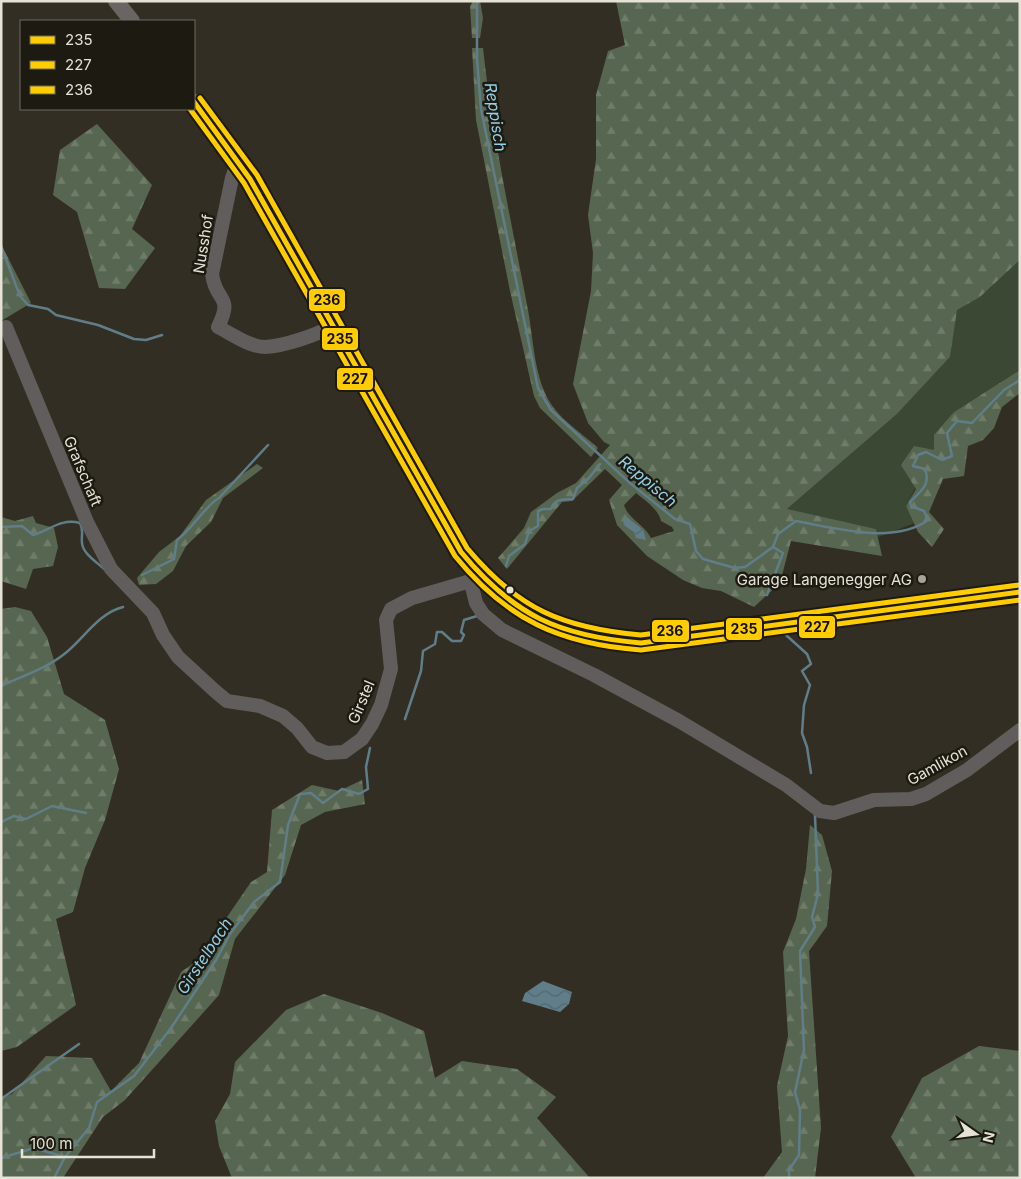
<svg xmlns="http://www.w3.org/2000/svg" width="1021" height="1179" font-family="Inter,sans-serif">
<defs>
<pattern id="forest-firs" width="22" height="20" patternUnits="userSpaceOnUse" patternTransform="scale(1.25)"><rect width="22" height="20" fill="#576651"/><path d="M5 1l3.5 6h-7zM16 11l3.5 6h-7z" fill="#6f7c69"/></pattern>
<pattern id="water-waves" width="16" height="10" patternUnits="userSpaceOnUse" patternTransform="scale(1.25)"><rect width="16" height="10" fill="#607e89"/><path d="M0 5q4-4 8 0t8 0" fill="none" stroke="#55676c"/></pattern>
</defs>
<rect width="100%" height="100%" fill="#332e24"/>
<path fill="#3b4834" d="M 1020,260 L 1020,370 L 954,412 L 906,506 L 915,523 L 878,537 L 876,529 L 786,510 L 897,414 L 950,357 L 956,310 L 980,297 Z"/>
<path fill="url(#forest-firs)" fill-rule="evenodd" d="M 473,1 L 480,1 L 483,18 L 480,38 L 472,38 L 470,6 Z
M 616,1 L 1020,1 L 1020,260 L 980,297 L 957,310 L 950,357 L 897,414 L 787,509 L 876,529 L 882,556 L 791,541 L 780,583 L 754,607 L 721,591 L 702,588 L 683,580 L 647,556 L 617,525 L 609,500 L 622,485 L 605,469 L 572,501 L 562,502 L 507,569 L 498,558 L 524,528 L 531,512 L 557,493 L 576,483 L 610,445 L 604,442 L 588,423 L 573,384 L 591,291 L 593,253 L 588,215 L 596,159 L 596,95 L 608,51 L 625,45 ZM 636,493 C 645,500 659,510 661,521 L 672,527 L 674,531 L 651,538 C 644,524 628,519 624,505 Z
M 472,48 L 483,48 C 492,134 511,220 527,305 C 534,338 533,379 553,407 C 563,421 585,436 598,448 L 591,457 L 540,408 L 534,396 L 510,291 L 476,120 Z
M 97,124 L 152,185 L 132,229 L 155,248 L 125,289 L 99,288 L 77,212 L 53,195 L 60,150 Z
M 1,244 L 31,303 L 1,321 Z
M 1020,370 L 1020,393 L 1002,407 L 994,428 L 983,440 L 968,446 L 964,476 L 943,479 L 929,512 L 944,529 L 932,547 L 918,532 L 906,506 L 916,489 L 901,465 L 914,446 L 934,450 L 934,435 L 954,412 Z
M 257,464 L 263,468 L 223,498 L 211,522 L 186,546 L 173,571 L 156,584 L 139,585 L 137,578 L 159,552 L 180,536 L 206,500 Z
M 33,516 L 36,523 L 54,528 L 58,547 L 53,566 L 33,569 L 26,589 L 1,581 L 1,517 L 15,521 Z
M 15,607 L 31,611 L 47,637 L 64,694 L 105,720 L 119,769 L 105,820 L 85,868 L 73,912 L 56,919 L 76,1005 L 17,1047 L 1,1051 L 1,609 Z
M 362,780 L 365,804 L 325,812 L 301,825 L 285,875 L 235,939 L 219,995 L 125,1100 L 103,1117 L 63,1178 L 1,1178 L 1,1098 L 12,1094 L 46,1056 L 92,1058 L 111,1091 L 139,1063 L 181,972 L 197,961 L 251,882 L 267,872 L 272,810 L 312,785 L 339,791 Z
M 810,825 L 822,835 L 832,871 L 827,926 L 809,951 L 821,1128 L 815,1178 L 763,1178 L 782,1152 L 777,1086 L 788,1036 L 783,952 L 796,919 L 806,869 Z
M 324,994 L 382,1013 L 424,1031 L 435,1078 L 462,1061 L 517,1069 L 556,1097 L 537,1118 L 590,1178 L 232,1178 L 219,1146 L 215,1121 L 230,1094 L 235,1062 L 286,1010 Z
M 979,1046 L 1020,1051 L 1020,1178 L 916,1178 L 891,1137 L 922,1078 Z"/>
<path fill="url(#water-waves)" d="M 627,517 L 643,530 L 646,540 L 636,538 L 634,532 L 625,526 L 623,522 Z
M 543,981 L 572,992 L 569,1004 L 560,1012 L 522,1001 L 525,993 Z"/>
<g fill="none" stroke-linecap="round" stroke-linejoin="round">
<path stroke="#607e89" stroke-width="2.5" d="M 477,1 L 477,59 L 481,109 L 538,388 L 551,410 L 630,483 L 675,519 L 690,524 L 696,551 L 703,559 L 735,568 L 745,567 L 773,547 L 778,534 L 796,521 C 834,528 894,545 928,520 L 924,511 L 911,506 L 910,502 C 921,491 931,485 925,469 L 913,466 L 918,455 L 926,452 L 942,460 L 952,456 L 947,433 L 957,421 L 972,423 L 1004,390 L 1020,380
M 1,246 L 20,296 L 28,305 L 48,309 L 56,315 L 98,325 L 134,339 L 146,340 L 162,335
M 1,527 L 22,526 L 33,535 C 50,530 61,518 80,523 C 84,531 81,535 82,543 C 83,554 97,562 104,569
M 506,566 L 509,556 L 525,544 L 529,531 L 538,526 L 538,511 L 543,509 L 551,509 C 555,498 563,500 573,499 L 577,488 L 589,478 L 600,464
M 142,575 L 174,559 L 177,540 C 192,529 207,504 219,498 L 268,445
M 767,595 L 783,553 L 773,547
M 786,635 L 807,654 L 811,664 L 802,671 L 810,685 L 804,705 L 802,733 L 807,747 L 811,773
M 1,686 C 22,676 45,669 63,655 C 83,640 98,613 123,607
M 405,719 L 421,671 L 423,651 L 435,644 L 437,632 L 442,632 L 452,641 L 461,641 L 464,635 L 461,632 L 464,620 L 477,616
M 1,822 L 14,816 L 26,819 L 52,806 L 86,813
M 1,1099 L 79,1044
M 1,1158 L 34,1148 L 65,1157 L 89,1128 L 97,1102 L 134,1076 L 171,1028 L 216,960 L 230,934 L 254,902 L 280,882 L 288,825 L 300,794 L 311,793 L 323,803 L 342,789 L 359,794 L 368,789 L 366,767 L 370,748
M 54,1178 L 65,1157
M 789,1178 L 789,1170 L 799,1155 L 800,1110 L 795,1092 L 804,1050 L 800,951 L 815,927 L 812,917 L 818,894 L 815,815"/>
<path stroke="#615d5c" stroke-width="14" d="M 238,161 L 232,178 L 212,274 C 216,304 234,294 218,327 C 232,334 250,347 265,347 C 285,346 316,335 333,326
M 6,327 L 87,522 L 111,569 L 153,613 L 163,635 L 178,657 L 215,691 L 227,701 L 260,706 L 283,716 L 297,728 L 312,747 L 327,753 L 344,752 L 362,739 L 372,724 L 381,705 L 391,669 L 386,620 L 391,609 L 412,598 L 481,578
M 471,583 L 476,603 L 483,614 L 502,630 L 594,675 L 679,721 L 786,785 L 820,811 L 834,813 L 874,800 L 911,799 L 926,794 L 967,770 L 1020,730"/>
<path stroke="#6a6462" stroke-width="16" d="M 116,1 L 132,21
M 194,102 L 250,179 L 461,552 C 508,615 564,639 641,643 L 1020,592"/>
<g stroke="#1d1a11" stroke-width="9">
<path id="bus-1" d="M 194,102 L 250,179 L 461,552 C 514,616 559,636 641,643 L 1020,592"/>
</g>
<g stroke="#1d1a11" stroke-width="9">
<path id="bus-2" d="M 190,109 L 244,183 L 455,556 C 507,620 560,644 641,650 L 1020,600"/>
</g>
<g stroke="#1d1a11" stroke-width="9">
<path id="bus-3" d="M 200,98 L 257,175 L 467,548 C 518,609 562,628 641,635 L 1019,585"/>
</g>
<use href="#bus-1" stroke="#fc0" stroke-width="5"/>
<use href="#bus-2" stroke="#fc0" stroke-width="5"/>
<use href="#bus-3" stroke="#fc0" stroke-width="5"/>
</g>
<circle fill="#a7a398" stroke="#1d1a11" stroke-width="2" cx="922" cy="579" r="5"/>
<circle fill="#e6e2d6" stroke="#1d1a11" stroke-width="2" cx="510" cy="590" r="4.5"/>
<g text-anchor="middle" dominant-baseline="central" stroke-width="5" stroke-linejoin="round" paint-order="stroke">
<g font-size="15" fill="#e6e2d6" stroke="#1d1a11">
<text transform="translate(203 244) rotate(-81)">Nusshof</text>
<text transform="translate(83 471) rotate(67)">Grafschaft</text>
<text transform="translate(361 702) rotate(-67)">Girstel</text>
<text transform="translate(937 765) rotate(-29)">Gamlikon</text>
</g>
<g font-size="15" fill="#e6e2d6" stroke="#1d1a11" text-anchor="end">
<text x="912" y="579">Garage Langenegger AG</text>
</g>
<g font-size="16" font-style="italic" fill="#92cfe8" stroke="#1d1a11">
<text transform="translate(496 117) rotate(81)">Reppisch</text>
<text transform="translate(648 481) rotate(40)">Reppisch</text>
<text transform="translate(204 956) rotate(-57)">Girstelbach</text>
</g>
</g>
<g stroke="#1d1a11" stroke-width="2">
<rect x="308" y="288" width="38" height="24" rx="5" fill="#fc0"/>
<rect x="321" y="327" width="38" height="24" rx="5" fill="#fc0"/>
<rect x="336" y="367" width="38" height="24" rx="5" fill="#fc0"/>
<rect x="798" y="615" width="38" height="24" rx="5" fill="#fc0"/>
<rect x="725" y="617" width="38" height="24" rx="5" fill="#fc0"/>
<rect x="651" y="619" width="39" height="24" rx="5" fill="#fc0"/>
</g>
<g font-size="14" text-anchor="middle" font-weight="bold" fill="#111">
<text x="327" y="305">236</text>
<text x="340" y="344">235</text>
<text x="355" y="384">227</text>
<text x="817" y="632">227</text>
<text x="744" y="634">235</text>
<text x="670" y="636">236</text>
</g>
<rect width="1021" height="1179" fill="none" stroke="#e6e2d6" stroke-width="5"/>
<rect x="20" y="20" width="175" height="90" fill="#1d1a11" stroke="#6d6a60"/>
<rect x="30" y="36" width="25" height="8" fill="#ffcc00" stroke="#6d6a60"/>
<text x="65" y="45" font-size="15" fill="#e6e2d6">235</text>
<rect x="30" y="61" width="25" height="8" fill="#ffcc00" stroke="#6d6a60"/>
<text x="65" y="70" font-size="15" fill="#e6e2d6">227</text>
<rect x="30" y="86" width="25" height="8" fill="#ffcc00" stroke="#6d6a60"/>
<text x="65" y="95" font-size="15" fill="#e6e2d6">236</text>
<g transform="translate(976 1134) rotate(104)" stroke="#1d1a11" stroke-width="4" paint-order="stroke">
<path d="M0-4L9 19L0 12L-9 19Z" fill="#e6e2d6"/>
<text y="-8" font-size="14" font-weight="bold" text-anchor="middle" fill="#e6e2d6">N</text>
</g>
<path d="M22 1149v8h132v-8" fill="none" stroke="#e6e2d6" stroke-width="2.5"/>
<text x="30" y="1149" font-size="15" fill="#e6e2d6" stroke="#1d1a11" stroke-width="4" paint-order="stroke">100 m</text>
</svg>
